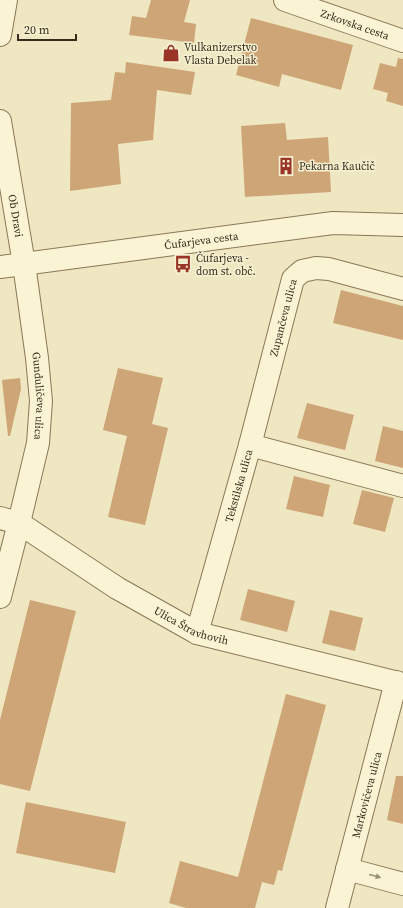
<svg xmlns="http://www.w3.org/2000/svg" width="403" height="908" font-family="'Source Serif 4',serif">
<rect width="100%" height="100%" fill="#efe7c1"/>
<path fill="#cea576" d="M 151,0 L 190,0 L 184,22 L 196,24 L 194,43 L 129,35 L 132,16 L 146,18 Z
M 251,18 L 353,45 L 341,90 L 282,74 L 279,87 L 236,75 Z
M 398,58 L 403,59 L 403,106 L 386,101 L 388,93 L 373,89 L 380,63 L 396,67 Z
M 126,62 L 195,72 L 191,95 L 157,90 L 153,140 L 118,144 L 121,184 L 70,191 L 71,103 L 111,100 L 115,72 L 125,73 Z
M 285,123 L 287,140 L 328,137 L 331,192 L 245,197 L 241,126 Z
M 341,290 L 403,306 L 403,340 L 333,323 Z
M 118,368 L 163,378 L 152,424 L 168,428 L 145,525 L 108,517 L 127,436 L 103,430 Z
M 20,378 L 21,389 L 10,436 L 8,436 L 2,380 Z
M 307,403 L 354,415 L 345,450 L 297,438 Z
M 383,426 L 403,431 L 403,468 L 375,461 Z
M 294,476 L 330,485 L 323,517 L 286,509 Z
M 362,490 L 394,498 L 385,532 L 353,524 Z
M 248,589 L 295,601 L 287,632 L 240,620 Z
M 30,600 L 76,611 L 30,791 L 0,784 L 0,720 Z
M 330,610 L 363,618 L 355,651 L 322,643 Z
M 286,694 L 326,705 L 282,871 L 278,870 L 274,885 L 262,882 L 255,908 L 186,908 L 169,903 L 180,861 L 238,877 Z
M 396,776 L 403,776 L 403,824 L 387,820 Z
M 26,802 L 126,822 L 115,873 L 16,853 Z"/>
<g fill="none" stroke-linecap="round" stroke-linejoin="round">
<g stroke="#897858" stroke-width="24">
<g id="minor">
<path id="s1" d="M 285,0 L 403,41"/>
<path d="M 0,35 L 6,0"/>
<path id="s2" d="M 0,121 L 24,264 L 37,358 L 41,401 L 38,443 L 19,523 L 0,597"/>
<path id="s3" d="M 0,267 L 333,223 L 403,225"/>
<path d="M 250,445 L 403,486"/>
<path id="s4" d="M 0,518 L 19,523 L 117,588 L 197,633 L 403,684"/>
<path id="s5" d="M 197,633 L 250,445 L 293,279 L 302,271 L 316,268 L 329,269 L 403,289"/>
<path d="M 347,869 L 403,884"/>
<path id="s6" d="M 337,908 L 396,682"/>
</g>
</g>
<use href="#minor" stroke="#faf3d4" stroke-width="22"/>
</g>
<defs><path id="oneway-solid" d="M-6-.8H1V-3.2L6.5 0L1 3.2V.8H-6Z"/></defs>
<use fill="#999078" href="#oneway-solid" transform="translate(375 876) rotate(15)"/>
<defs>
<g id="shop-bare" transform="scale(1.38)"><path d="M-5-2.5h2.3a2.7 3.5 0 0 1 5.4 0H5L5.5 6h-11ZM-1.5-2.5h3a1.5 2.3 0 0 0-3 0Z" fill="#993427" stroke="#f6f0d1" stroke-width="2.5" paint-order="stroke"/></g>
<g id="building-bare" transform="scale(1.38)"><path d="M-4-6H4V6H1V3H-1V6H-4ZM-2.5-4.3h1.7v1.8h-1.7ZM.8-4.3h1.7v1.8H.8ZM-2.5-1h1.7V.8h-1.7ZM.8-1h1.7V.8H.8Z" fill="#993427" stroke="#f6f0d1" stroke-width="2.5" paint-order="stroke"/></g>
<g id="bus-bare" transform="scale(1.38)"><path d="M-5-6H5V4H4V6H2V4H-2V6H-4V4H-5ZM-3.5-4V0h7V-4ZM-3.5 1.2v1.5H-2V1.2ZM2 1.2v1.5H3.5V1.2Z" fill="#993427" stroke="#f6f0d1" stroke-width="2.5" paint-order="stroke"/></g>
</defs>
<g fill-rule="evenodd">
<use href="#shop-bare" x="171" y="53"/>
<use href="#building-bare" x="286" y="166"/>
<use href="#bus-bare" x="183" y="264"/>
</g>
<g text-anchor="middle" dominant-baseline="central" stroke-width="3" stroke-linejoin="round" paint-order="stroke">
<g font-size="11" fill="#382d1d" stroke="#f6f0d1">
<text stroke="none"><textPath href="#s1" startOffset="74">Zrkovska cesta</textPath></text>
<text stroke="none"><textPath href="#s2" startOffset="96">Ob Dravi</textPath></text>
<text stroke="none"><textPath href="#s3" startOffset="203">Čufarjeva cesta</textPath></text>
<text stroke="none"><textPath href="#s5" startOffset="327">Zupančeva ulica</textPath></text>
<text stroke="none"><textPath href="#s2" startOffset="278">Gunduličeva ulica</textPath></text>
<text stroke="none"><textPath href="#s5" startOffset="153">Tekstilska ulica</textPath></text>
<text stroke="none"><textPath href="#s4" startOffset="221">Ulica Štravhovih</textPath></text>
<text stroke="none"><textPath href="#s6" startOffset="117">Markovičeva ulica</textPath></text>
</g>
<g font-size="11" fill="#382d1d" stroke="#f6f0d1" text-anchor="start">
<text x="184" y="47">Vulkanizerstvo<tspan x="184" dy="13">Vlasta Debelak</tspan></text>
<text x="299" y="166">Pekarna Kaučič</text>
<text x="196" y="258">Čufarjeva -<tspan x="196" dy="13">dom st. obč.</tspan></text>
</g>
</g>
<path d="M18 34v6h58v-6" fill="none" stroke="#382d1d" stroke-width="2"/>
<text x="24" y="34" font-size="12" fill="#382d1d" stroke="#f6f0d1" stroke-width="3" paint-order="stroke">20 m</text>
</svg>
